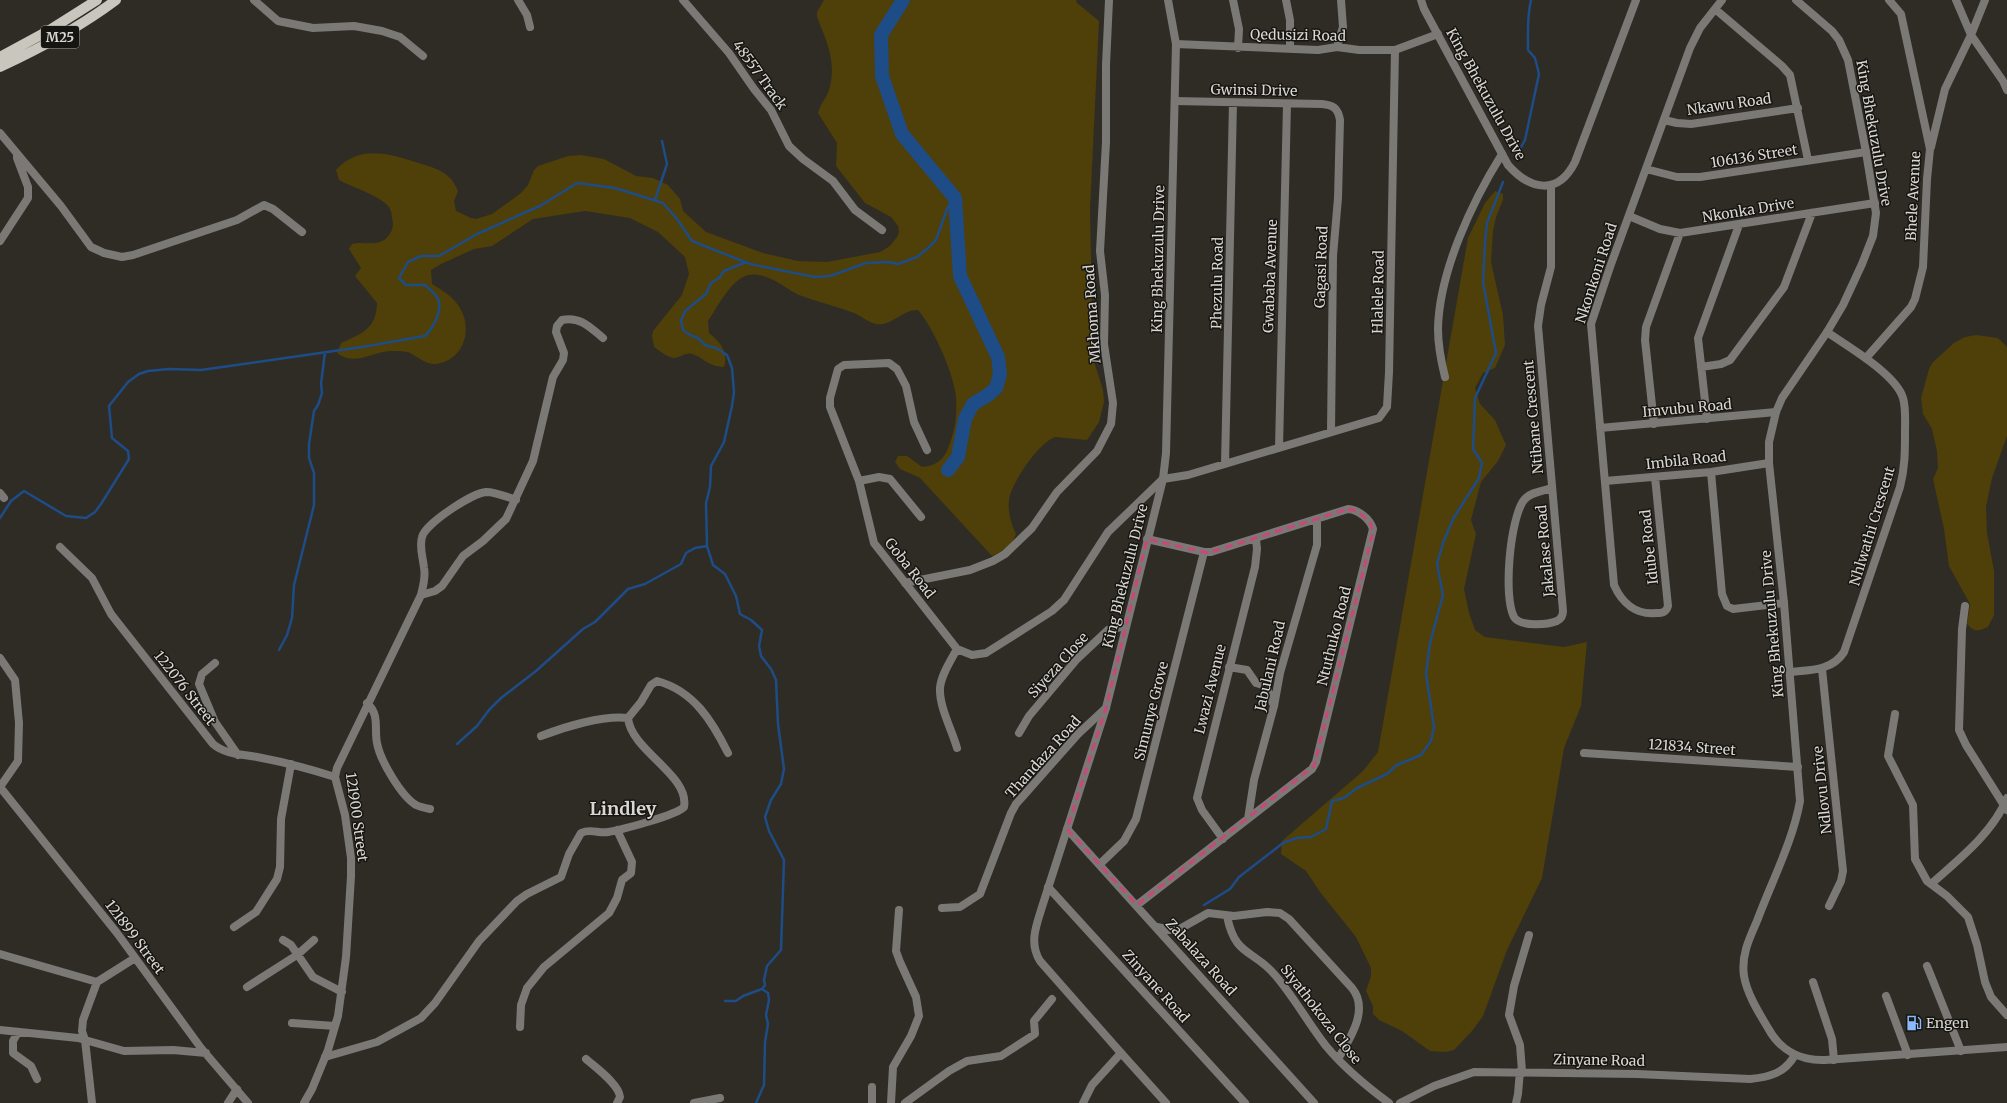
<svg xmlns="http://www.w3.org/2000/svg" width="2007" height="1103" font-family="Merriweather,serif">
<rect width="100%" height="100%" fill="#2f2c25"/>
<path fill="#4f3f08" d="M 824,0 L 1076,0 L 1077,3 L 1099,21 L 1090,209 L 1093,358 L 1103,390 L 1104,402 L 1099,422 L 1087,440 L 1055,437 C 1038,444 1018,475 1011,492 C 1006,505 1010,522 1016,534 C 1012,546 1003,551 992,556 L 920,478 L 900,469 L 895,462 L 898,456 L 907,456 L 922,467 C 941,465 946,456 951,440 C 956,426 957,412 956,397 C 954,374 933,327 918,310 C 903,309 891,327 876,324 C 869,323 861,316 854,313 C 836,306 817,302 799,295 C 782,287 761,266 741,278 C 727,287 717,308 708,321 L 709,333 C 720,342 729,352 724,367 C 706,366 705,358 692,354 C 685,352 680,358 674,358 C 667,357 660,351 654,347 L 652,336 L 653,331 L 682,295 L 689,274 L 685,257 L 658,232 L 630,218 L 585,211 L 533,219 L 492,246 L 474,249 L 441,264 L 431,270 L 432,284 C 442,290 452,296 458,305 C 474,327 465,360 436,364 C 426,365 417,356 408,352 C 403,351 395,351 389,351 C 371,353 354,366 337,353 L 341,343 C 363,333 376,329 377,303 L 355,276 L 361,268 L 349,249 L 352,244 C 362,241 372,246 382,241 C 388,239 393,230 393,224 C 392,219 392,213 390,209 C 385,197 351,187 339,180 L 336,170 C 360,144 389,154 419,163 C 429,166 443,170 450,178 C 453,181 456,186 458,191 L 454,201 L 456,211 L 471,218 L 476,219 L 492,214 L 521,193 L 528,185 L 534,170 L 538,166 L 568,156 L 581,155 L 604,159 L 636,176 L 653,178 L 668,185 L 680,199 L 683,211 L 706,232 L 763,253 L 798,261 L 827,262 L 880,252 L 890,246 L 897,237 L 899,232 L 898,226 L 891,217 L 865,203 L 836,166 L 837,143 L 818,113 C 820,104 826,99 829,90 C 837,63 827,42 817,17 L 817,12 Z
M 1495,191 L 1503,194 L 1503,200 L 1496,217 L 1493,231 L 1491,262 L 1503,315 L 1505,345 L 1495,368 L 1483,373 L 1475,388 L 1480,404 L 1495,420 L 1506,445 L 1498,461 L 1481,482 L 1471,520 L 1476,534 L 1464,589 L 1469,613 L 1475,630 L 1485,637 L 1564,647 L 1587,642 L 1581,706 L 1564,748 L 1542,878 L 1507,950 L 1483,1016 L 1472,1031 L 1454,1050 L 1446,1052 L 1430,1051 L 1402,1031 L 1379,1020 L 1373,1014 L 1373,1006 L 1366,991 L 1371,976 L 1371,968 L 1356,937 L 1320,892 L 1306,871 L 1281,854 L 1282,841 L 1363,771 L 1378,752 L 1468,238 L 1485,203 Z
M 1976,335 L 1998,338 L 2007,347 L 2007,436 L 1992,478 L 1986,507 L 1987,533 L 1994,571 L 1994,615 L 1988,627 C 1978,631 1975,633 1967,624 L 1970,604 L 1949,566 L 1944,529 L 1933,479 L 1938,468 L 1937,451 L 1932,429 L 1923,414 L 1921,398 L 1929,369 L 1933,362 L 1954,343 L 1965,337 Z"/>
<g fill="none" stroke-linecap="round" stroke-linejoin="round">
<path stroke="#1e4c87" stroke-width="2.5" d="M 1516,156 L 1525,140 L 1539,74 L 1535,58 L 1528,50 C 1528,33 1527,16 1531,0
M 655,200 L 667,164 L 662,141
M 0,518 L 11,501 L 24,491 L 66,516 L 86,518 L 95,512 L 101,504 L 129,459 L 128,451 L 112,438 L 109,406 L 128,382 L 139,374 L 148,371 L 169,369 L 201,370 L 362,347 L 425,336 C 433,328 443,311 438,299 C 436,294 429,289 425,285 L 406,285 L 399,278 L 408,262 L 421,256 L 439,256 L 477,234 L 540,206 L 577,183 L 615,188 L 663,203 L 677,219 L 692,241 L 750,264 L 815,277 L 830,276 L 866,263 L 888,262 L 898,264 L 917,257 L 928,248 L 936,240 L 947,209 L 955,198
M 279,650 L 287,635 L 292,618 L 294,585 L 314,505 L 314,473 L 309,458 L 309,444 L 314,411 L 318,405 L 322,393 L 321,384 L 325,352
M 457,744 L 477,726 L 489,710 L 501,698 L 536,671 L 583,629 L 595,622 L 628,589 L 645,584 L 681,564 L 686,553 L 695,548 L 707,546
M 1204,905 L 1230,889 L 1239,877 L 1283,843 L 1297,838 L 1311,837 L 1326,829 L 1332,801 L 1344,798 L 1357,788 L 1387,774 L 1397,765 L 1421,755 L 1431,741 L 1434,727 L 1426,674 L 1430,643 L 1443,595 L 1437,564 L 1443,543 L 1453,519 L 1479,478 L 1482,463 L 1473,449 L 1475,398 L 1496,353 L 1483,282 L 1485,244 L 1487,223 L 1503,182
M 725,1001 L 736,1001 L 743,996 L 762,989 L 765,985 L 764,980 L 767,966 L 781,950 L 784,860 L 769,831 L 765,817 L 771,800 L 781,784 L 784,769 L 778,724 L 776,680 L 771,669 L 761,656 L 759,646 L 762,630 L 751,620 L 740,614 L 736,596 L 725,574 L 713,565 L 707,546 L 706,503 L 710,487 L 711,466 L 724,442 L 732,406 L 734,392 L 732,368 L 727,355 L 716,348 L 705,345 L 698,338 L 690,335 L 683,330 L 681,321 L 685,311 L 706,294 L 711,283 L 719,278 L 724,271 L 746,262
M 756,1103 L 764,1085 L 765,1042 L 768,1024 L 766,1015 L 769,1000 L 768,993 L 762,989"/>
<path stroke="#1e4c87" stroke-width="14" d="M 903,0 L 881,35 L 882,76 L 902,134 L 955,198 L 960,276 L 998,357 L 1000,374 L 996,388 L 988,395 L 973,404 L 965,419 L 958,457 L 948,470"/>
<path stroke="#7b7975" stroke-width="8" d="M 254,0 L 278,21 L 313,28 L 354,26 L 382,31 L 400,37 L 423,56
M 518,0 L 527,15 L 530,27
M 683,0 L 729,53 L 754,89 L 771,110 L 789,146 L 803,159 L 833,181 L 855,210 L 882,230
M 1233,0 L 1239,29 L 1238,48
M 1286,0 L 1290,20 L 1290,49
M 1956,0 L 1971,35 L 2003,81 L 2007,90
M 1715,9 L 1782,66 L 1790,75 L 1808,160
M 1176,44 L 1318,50 L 1337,47 L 1359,50 L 1395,50
M 1337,47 L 1343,27 L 1341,0
M 1175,101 L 1322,104 C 1333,105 1338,108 1340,120 L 1338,198 L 1333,256 L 1331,432
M 1664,120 L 1677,123 L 1691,124 L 1798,108
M 0,133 L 61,206 L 91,247 L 104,253 L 122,257 L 133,255 L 237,220 L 264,205 L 273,209 L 302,232
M 1931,147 L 1945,89 L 1971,35 L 1985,0
M 1646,169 L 1677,177 L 1700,177 L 1866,152
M 1551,185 L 1551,267 L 1541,305 L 1538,326 L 1563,611 C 1563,615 1561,619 1557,621 C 1547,625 1520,627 1514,617 C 1503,597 1510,518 1524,500 C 1530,492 1543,491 1552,488
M 1629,216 L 1660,229 L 1680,233 L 1875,203
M 0,241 L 28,198 L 28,187 L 17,158 L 17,155
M 1866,358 L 1911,307 L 1915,299 L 1923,267 L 1927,179 L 1930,149 L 1901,14 L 1889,0
M 1701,367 L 1721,364 L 1730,360 L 1784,287 L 1812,213
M 1445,377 C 1441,361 1438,345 1438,329 C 1439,272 1472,202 1502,154
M 1707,419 L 1698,338 L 1739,225
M 1654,424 L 1645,340 L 1646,327 L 1680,233
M 1600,428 L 1776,412
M 1279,448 L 1287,104
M 927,450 L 914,422 L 906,386 L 897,369 L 889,363 L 844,365 L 838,369 L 830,398 L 830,407 L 859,481 L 874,543 L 957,649 L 972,655 L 986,653 L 1052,611 L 1064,600 L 1108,532 L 1163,479 L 1188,475 L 1379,418 L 1387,407 L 1389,372 L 1395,50 L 1438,34
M 1225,464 L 1233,103
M 1711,472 L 1722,594 L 1727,606 L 1733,609 L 1784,603
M 1655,477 L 1668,606 C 1666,613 1662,613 1656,613 C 1636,615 1622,603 1614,585 L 1591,324 L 1610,267 L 1690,48 L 1700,28 L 1722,0
M 859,481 L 879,477 L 890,479 L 921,517
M 1605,481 L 1711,472 L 1769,463
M 0,493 L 4,498
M 60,547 L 92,578 L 111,614 L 213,744 C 226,755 242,754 257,757 C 284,762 310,769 335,777
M 905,583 L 970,570 L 993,561 L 1005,554 L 1032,528 L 1057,492 L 1097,451 L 1111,424 L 1113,403 L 1104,344 L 1105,295 L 1100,251 L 1106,142 L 1106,65 L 1109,0
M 421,595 L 435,591 L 442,586 L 463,556 L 483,541 L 506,519 L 533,461 L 553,377 L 563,360 L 564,353 L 556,332 L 557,326 L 562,320 C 580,316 590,327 603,338
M 1965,606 L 1962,629 L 1959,730 L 1966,745 L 2007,810
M 0,658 L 15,680 L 19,723 L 18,761 L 0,787
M 215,663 L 202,674 L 199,684 L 215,722 L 238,755
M 1229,667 L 1247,670 L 1256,683 L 1266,686 L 1274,706
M 1822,669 L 1843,871 L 1841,881 L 1829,906
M 1790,672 C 1810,670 1832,671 1844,652 L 1900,487 C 1905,468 1905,451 1905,432 C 1905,421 1906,408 1903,398 C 1896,374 1847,346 1827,332
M 367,703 C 380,715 374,728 377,743 C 380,760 401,796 416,805 C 420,807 425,808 430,809
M 1895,714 L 1888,756 L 1913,805 L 1915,859 L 1927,881 L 1947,896 L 1968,917 L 1977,945 L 1985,982 L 1991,997 L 2007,1015
M 628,718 L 641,702 L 651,685 L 657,681 C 694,691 712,721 728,753
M 1019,733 L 1029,716 L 1077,659 L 1108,630 L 1125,626
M 957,748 C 952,730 939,707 940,688 C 941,675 951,660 957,649
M 1584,753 L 1798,767
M 0,787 L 117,933 L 201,1048 L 248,1103
M 1248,819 L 1254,780 L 1274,706 L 1280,673 L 1317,545 L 1317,519
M 1067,829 L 1314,1103
M 1223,839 L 1202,810 L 1197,798 L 1255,567 L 1257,549 L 1256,539
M 1100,864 L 1124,841 L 1136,819 L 1204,552
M 1931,884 C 1958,860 1993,833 2007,798
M 1048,887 L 1245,1103
M 1137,905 L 1312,769 L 1316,762 L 1373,529 C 1370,519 1359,510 1348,509 L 1211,552 L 1204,552 L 1147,539
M 942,908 L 960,907 L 980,894 L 1011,813 L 1016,804 L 1078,734 L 1106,708
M 1227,916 C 1235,957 1253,949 1275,975 C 1294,997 1308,1023 1326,1046 C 1345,1069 1366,1086 1389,1103
M 234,927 L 256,912 L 277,879 L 280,867 L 281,819 L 291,764
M 1157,927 L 1176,931 L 1208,913 L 1234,916 L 1267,912 L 1280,913 L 1289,919 L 1352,988 C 1370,1010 1349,1040 1338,1059
M 283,940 L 291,945 L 313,977 L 342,992
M 0,954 L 97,982
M 1927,966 L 1961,1051
M 1813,982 L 1832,1039 L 1834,1060
M 247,987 L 297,955 L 314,940
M 1886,996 L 1908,1055
M 292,1023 L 335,1026
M 520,1027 L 521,1005 L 527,988 L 544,967 L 609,913 L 617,898 L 622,880 L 631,873 L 632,862 L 617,830
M 0,1030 L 78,1038 L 124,1051 L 173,1050 L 206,1053
M 18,1032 L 13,1041 L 13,1053 L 31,1066 L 37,1079
M 1121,1053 L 1166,1103
M 325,1057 L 377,1042 L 421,1018 L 435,1003 L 479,941 L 517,901 L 527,894 L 561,877 L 569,854 L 581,833 C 591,828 599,834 608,832 C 621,830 677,815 684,807 C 690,775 631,751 628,718 C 603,715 564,727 541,736
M 586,1059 C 595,1067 619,1084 620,1097 L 617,1103
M 1522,1071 L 1520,1045 L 1509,1015 L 1514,986 L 1529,935
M 92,1103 L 85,1040 L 82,1031 L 83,1020 L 97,982 L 135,958
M 228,1103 L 237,1089
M 304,1103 L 312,1089 L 328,1050 L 338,1016 L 346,957 L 351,876 L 351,858 L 345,815 L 335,777 L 337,768 L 421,595 C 423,586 426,577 424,568 C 423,557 419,548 422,537 C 425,524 472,493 486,492 C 496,492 507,497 516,500
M 694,1103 L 720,1098
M 872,1103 L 872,1087
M 891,1103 L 893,1067 L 911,1036 L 919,1016 L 916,997 L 900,962 L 896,951 L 899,910
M 905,1103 L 949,1071 L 967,1061 L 1001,1056 L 1035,1034 L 1034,1021 L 1052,999
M 1400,1103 L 1434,1086 L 1474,1072 L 1637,1074 L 1750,1079 C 1770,1077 1785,1073 1795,1055
M 1516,1103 L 1518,1094 L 1520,1071"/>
<path stroke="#7b7975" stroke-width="8" d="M 1421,0 L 1424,9 L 1508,165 C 1530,190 1558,196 1575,162 L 1636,0
M 1796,0 L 1832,31 L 1839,40 L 1848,60 L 1866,152 L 1876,213 L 1873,236 L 1862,264 L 1843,305 L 1827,332 L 1782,398 L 1776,412 L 1769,442 L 1769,463 L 1784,603 L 1800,801 C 1793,841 1771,883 1757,921 C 1749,939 1741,956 1744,976 C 1747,994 1759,1013 1768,1028 C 1780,1050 1800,1061 1825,1060 L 2007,1047
M 1083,1103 L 1092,1085 L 1121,1053 L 1040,961 C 1029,943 1036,926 1042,907 L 1106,708 L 1163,479 L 1166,453 L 1176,44 L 1168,0"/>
<path stroke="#c9c6be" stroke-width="10" d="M 0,57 L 48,31 L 97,0
M 0,67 C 41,48 80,27 116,0"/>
</g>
<path fill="none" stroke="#c84879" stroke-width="3" stroke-dasharray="8 5" stroke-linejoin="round" d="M 1348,509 L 1357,511 L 1370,522 L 1373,532 L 1314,766 L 1137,905 L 1067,829 L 1106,708 L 1147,539 L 1208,553 Z"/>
<defs>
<g id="fuel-bare" transform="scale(1.2)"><path d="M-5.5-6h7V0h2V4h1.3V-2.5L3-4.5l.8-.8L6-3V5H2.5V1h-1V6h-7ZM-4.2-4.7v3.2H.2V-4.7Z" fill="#8abafc" stroke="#161511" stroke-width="2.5" paint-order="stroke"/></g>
</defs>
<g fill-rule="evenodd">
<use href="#fuel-bare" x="1914" y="1023"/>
</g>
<g text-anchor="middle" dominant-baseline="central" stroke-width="3" stroke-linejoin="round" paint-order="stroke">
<rect fill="#161511" stroke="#9e9d98" stroke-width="1" x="41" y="26" width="38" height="22" rx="3"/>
<g font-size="13" font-weight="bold" fill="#d8d7d2">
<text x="60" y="37">M25</text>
</g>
<g font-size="14" fill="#d8d7d2" stroke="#161511">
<text transform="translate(1298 35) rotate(1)">Qedusizi Road</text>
<text transform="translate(760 75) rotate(54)">48557 Track</text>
<text transform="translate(1254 90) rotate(1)">Gwinsi Drive</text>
<text transform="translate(1486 94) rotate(61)">King Bhekuzulu Drive</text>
<text transform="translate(1729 104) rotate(-8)">Nkawu Road</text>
<text transform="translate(1874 133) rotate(80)">King Bhekuzulu Drive</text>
<text transform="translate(1754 156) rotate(-9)">106136 Street</text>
<text transform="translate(1913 196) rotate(-87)">Bhele Avenue</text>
<text transform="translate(1748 210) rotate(-9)">Nkonka Drive</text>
<text transform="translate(1158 259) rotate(-89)">King Bhekuzulu Drive</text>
<text transform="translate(1321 267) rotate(-88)">Gagasi Road</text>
<text transform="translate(1596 273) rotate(-72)">Nkonkoni Road</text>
<text transform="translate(1270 276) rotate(-88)">Gwababa Avenue</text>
<text transform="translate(1217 283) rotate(-89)">Phezulu Road</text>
<text transform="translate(1378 292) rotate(-89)">Hlalele Road</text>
<text transform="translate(1092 314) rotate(-94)">Mkhoma Road</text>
<text transform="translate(1687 408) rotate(-5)">Imvubu Road</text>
<text transform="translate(1533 417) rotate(-95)">Ntibane Crescent</text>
<text transform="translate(1686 460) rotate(-6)">Imbila Road</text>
<text transform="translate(1872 526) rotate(-73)">Nhlwathi Crescent</text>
<text transform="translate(1649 547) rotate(-96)">Idube Road</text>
<text transform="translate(1545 551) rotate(-95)">Jakalase Road</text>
<text transform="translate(910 568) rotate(52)">Goba Road</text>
<text transform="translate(1125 576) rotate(-76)">King Bhekuzulu Drive</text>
<text transform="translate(1772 624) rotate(-95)">King Bhekuzulu Drive</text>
<text transform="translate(1334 636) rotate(-76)">Ntuthuko Road</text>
<text transform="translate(1058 665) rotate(-48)">Siyeza Close</text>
<text transform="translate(1270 666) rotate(-77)">Jabulani Road</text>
<text transform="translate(185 688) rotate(52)">122076 Street</text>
<text transform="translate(1210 689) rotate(-76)">Lwazi Avenue</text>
<text transform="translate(1151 711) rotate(-76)">Simunye Grove</text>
<text transform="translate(1692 747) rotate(4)">121834 Street</text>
<text transform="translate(1043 757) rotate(-48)">Thandaza Road</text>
<text transform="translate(1822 790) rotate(-96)">Ndlovu Drive</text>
<text transform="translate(357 817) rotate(82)">121900 Street</text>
<text transform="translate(135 937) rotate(53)">121899 Street</text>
<text transform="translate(1201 957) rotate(48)">Zabalaza Road</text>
<text transform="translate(1156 986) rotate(48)">Zinyane Road</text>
<text transform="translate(1321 1014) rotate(52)">Siyathokoza Close</text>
<text transform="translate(1599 1060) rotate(1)">Zinyane Road</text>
</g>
<g font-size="14" fill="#d8d7d2" stroke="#161511" text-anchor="start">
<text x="1926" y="1023">Engen</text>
</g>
<g font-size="18" font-weight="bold" fill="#d8d7d2" stroke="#161511">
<text x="623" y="808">Lindley</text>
</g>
</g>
</svg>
